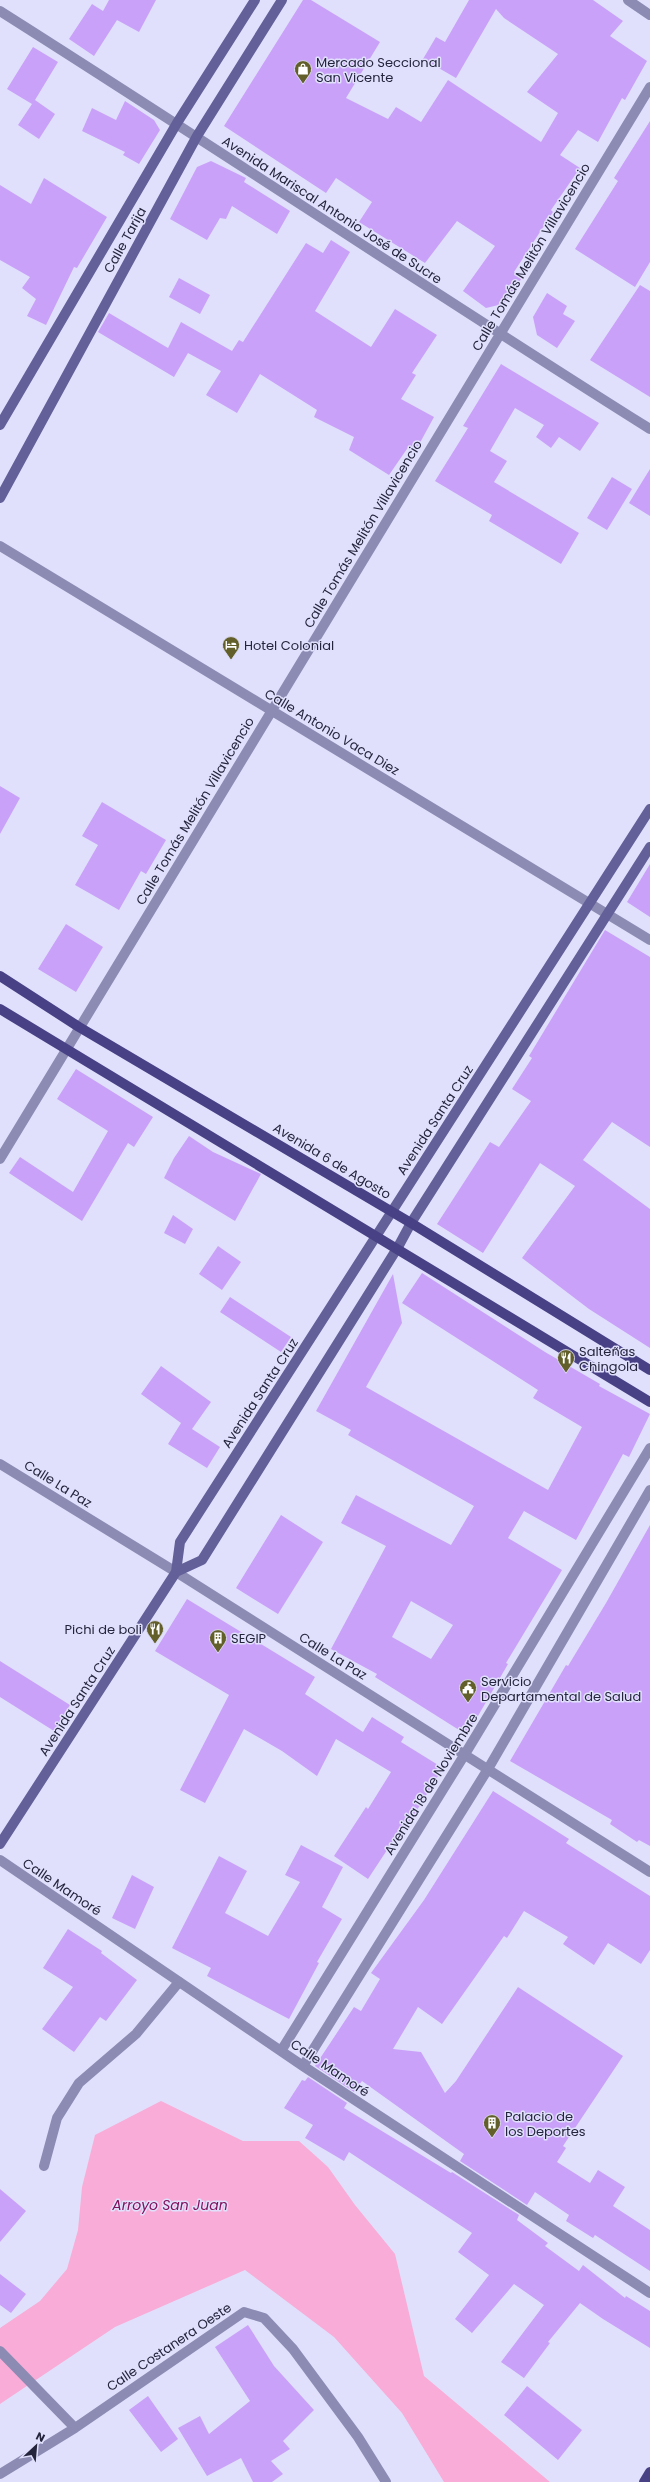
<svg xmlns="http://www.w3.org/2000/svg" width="650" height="2482" font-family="Poppins,sans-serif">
<rect width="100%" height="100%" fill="#e0e0fc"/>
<path fill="#f9acd7" d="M 161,2101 L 243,2141 L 299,2141 L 328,2167 L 355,2205 L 395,2254 L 424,2376 L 550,2482 L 444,2482 L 402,2413 L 334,2337 L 245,2270 L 115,2327 L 0,2404 L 0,2328 L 40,2301 L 67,2269 L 78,2230 L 82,2187 L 95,2135 Z"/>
<path fill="#caa1f9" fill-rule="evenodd" d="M 109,0 L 156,0 L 139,32 L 117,20 L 94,56 L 69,39 L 92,4 L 103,11 Z
M 303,0 L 311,0 L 380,42 L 346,98 L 388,119 L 396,107 L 421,122 L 448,80 L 541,142 L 558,113 L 527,92 L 558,54 L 504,18 L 496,9 L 456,78 L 423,59 L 436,37 L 445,42 L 469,0 L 593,0 L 623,21 L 610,36 L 647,61 L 625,100 L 622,98 L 598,142 L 578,130 L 560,155 L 580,168 L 551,210 L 553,212 L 514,272 L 522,278 L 503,304 L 486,308 L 463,291 L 495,246 L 457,221 L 425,263 L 359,222 L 372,202 L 336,178 L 326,193 L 224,126 Z
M 33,47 L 58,62 L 35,100 L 55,114 L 39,139 L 18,125 L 32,104 L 7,89 Z
M 125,101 L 154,120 L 160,130 L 139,164 L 123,155 L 125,152 L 82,131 L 92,108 L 116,120 Z
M 650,121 L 650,262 L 635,287 L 575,249 L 618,181 L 614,178 Z
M 211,161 L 246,178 L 244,182 L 290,211 L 277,234 L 232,206 L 226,219 L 220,218 L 207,240 L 170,219 L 197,167 Z
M 44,178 L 107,217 L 77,268 L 74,267 L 46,325 L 27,316 L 36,299 L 22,288 L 30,277 L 0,260 L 0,185 L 31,204 Z
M 331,240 L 350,252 L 315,311 L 371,347 L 395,309 L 437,335 L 412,373 L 416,375 L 401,399 L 434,417 L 416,450 L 409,446 L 389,475 L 349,450 L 354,437 L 314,417 L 317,410 L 260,374 L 237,413 L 206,395 L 221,371 L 188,353 L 174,377 L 98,332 L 109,313 L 168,348 L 181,322 L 232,351 L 239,340 L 243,342 L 306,243 L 323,253 Z
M 179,278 L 210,295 L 200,314 L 169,297 Z
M 640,285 L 650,291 L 650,397 L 590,360 Z
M 547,293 L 567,306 L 563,314 L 575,321 L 557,348 L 537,335 L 533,317 Z
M 501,364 L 599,423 L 580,451 L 559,437 L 551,448 L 536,437 L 544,425 L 515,408 L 490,451 L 507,461 L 494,482 L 579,533 L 561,564 L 489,521 L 492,515 L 435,481 L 468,428 L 463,426 Z
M 650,469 L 650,516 L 629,503 Z
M 612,477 L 632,489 L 607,530 L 587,518 Z
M 0,786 L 20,798 L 0,834 Z
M 102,802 L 166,840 L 146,874 L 141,871 L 119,910 L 75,885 L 98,845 L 82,836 Z
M 650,864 L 650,917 L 627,902 Z
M 66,924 L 103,947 L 76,992 L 38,969 Z
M 605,930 L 650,957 L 650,1147 L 612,1122 L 583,1160 L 650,1209 L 650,1348 L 589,1309 L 522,1258 L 575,1186 L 540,1163 L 483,1253 L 437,1224 L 490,1142 L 499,1147 L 531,1101 L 512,1089 L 532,1058 L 529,1056 Z
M 76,1069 L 153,1117 L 134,1147 L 128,1143 L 82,1221 L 9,1173 L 20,1157 L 73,1192 L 108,1131 L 57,1099 Z
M 189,1136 L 213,1152 L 261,1174 L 235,1221 L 164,1178 L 174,1158 Z
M 173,1215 L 193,1229 L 185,1244 L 164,1233 Z
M 218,1246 L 241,1262 L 222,1290 L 199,1274 Z
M 422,1273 L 545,1352 L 600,1384 L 599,1386 L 650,1414 L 629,1457 L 623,1454 L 576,1540 L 524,1511 L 508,1538 L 562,1570 L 506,1663 L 508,1664 L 467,1735 L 375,1677 L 377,1674 L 331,1649 L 386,1546 L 341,1523 L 356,1495 L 451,1545 L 474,1506 L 348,1435 L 351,1430 L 316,1411 L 393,1274 L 402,1323 L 366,1387 L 548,1490 L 582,1427 L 533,1398 L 538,1390 L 402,1303 ZM 411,1601 L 453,1625 L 431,1659 L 392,1637 Z
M 230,1297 L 291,1337 L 281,1352 L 220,1312 Z
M 161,1366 L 211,1402 L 192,1429 L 220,1447 L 207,1468 L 168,1444 L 181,1423 L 141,1394 Z
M 281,1515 L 323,1542 L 278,1614 L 236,1588 Z
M 650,1525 L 650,1846 L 639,1840 L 637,1842 L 610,1824 L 612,1820 L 510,1761 L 566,1665 L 568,1666 L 606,1603 Z
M 187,1599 L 315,1677 L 305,1694 L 363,1732 L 372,1717 L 404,1737 L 401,1742 L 443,1768 L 409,1823 L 406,1821 L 368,1879 L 334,1856 L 366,1807 L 368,1809 L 391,1772 L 336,1739 L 317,1776 L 282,1751 L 244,1729 L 205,1803 L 180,1790 L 229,1695 L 155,1651 Z
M 0,1661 L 70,1705 L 54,1731 L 0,1697 Z
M 493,1791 L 569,1839 L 566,1843 L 650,1896 L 650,1950 L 641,1964 L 608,1943 L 594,1965 L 563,1944 L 568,1937 L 524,1911 L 507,1938 L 504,1936 L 442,2024 L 418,2007 L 393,2049 L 421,2052 L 445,2093 L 456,2081 L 518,1987 L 623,2056 L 563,2146 L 566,2148 L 557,2162 L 590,2183 L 598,2170 L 625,2187 L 613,2206 L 650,2230 L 650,2271 L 595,2235 L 593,2238 L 566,2221 L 569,2215 L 535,2192 L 527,2205 L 460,2161 L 464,2154 L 362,2081 L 354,2092 L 315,2066 L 354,2007 L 361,2011 L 380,1979 L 371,1973 L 424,1900 Z
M 301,1845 L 343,1867 L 322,1907 L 342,1919 L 317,1962 L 319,1963 L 289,2019 L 207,1976 L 211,1968 L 172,1948 L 219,1856 L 247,1871 L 225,1913 L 268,1936 L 300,1882 L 285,1875 Z
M 132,1875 L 154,1887 L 135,1929 L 112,1918 Z
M 68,1929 L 102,1951 L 101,1953 L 137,1980 L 106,2021 L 100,2017 L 74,2052 L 42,2029 L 73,1987 L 43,1968 Z
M 308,2077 L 347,2103 L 344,2108 L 451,2173 L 452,2172 L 519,2215 L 517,2220 L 548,2243 L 545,2246 L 579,2271 L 583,2265 L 625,2298 L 626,2296 L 650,2311 L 650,2348 L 603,2319 L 580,2303 L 548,2342 L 550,2343 L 524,2378 L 501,2362 L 544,2305 L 514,2284 L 472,2333 L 455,2319 L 489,2275 L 458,2252 L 472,2233 L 349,2152 L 344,2161 L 305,2138 L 313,2125 L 284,2108 L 302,2080 L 305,2081 Z
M 0,2189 L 26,2211 L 0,2242 Z
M 0,2274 L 26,2294 L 11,2313 L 0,2305 Z
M 248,2325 L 274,2366 L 314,2410 L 283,2441 L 290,2449 L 271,2461 L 283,2474 L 272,2482 L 253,2482 L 241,2458 L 207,2476 L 178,2428 L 200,2416 L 209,2434 L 250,2401 L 215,2347 Z
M 527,2386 L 582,2430 L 558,2460 L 504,2415 Z
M 148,2396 L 178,2439 L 161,2452 L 129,2410 Z"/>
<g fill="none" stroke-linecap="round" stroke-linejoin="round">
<path stroke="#8c8bb3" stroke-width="10" d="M 44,2166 L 57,2118 L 79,2083 L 136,2034 L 179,1982"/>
<path stroke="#8c8bb3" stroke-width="10" d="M 628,0 L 650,15
M 0,11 C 218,149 432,292 650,429
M 0,546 L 650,940
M 0,1159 L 650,87
M 0,1464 L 176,1572 L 650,1872
M 0,1860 L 303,2066 L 650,2293
M 281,2051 L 465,1754 L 650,1448
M 303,2066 L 488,1769 L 650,1490
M 0,2351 L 75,2428
M 0,2474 L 75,2428 L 244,2312 L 264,2318 L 293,2349 L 358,2437 L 386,2482"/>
<path stroke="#636099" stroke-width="10" d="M 0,425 L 177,123 L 255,0
M 0,498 L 197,136 L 282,0
M 650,809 L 180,1542 L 176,1572 L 202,1560 L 398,1247 L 411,1223 L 650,847
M 0,1844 L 176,1572"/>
<path stroke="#484185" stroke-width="10" d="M 0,976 L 79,1027 L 411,1223 L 650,1370
M 0,1009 L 650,1402
M 644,2482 L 650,2472"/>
</g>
<defs>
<g id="shop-pin" transform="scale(0.9)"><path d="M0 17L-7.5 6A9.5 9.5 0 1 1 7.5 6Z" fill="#625f2b" stroke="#e0e0fc"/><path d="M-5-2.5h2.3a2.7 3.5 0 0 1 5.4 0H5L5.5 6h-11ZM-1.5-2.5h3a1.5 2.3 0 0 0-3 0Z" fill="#fff"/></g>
<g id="hotel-pin" transform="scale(0.9)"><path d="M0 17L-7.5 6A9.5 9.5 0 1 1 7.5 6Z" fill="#625f2b" stroke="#e0e0fc"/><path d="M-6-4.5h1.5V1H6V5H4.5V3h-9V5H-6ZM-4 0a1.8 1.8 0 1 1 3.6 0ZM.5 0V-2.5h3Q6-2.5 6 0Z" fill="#fff"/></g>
<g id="restaurant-pin" transform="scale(0.9)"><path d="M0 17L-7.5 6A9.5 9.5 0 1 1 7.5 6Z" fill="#625f2b" stroke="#e0e0fc"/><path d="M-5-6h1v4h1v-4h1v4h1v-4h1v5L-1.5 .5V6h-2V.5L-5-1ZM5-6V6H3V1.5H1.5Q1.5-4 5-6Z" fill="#fff"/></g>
<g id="building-pin" transform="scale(0.9)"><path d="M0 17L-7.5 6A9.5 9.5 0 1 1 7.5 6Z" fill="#625f2b" stroke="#e0e0fc"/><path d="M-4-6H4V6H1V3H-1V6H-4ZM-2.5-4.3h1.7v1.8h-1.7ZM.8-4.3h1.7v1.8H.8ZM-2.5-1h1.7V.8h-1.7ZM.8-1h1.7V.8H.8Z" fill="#fff"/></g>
<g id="civic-pin" transform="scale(0.9)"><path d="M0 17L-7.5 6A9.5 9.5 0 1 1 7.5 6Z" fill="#625f2b" stroke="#e0e0fc"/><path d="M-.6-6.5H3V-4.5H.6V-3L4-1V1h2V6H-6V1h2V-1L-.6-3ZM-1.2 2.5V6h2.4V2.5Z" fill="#fff"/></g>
</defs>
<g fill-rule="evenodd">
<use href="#shop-pin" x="303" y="69"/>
<use href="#hotel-pin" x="231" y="645"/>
<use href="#restaurant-pin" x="566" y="1358"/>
<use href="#restaurant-pin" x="155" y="1629"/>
<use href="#building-pin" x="218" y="1638"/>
<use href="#civic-pin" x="468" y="1688"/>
<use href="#building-pin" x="492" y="2123"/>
</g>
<g text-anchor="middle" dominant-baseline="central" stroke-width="3" stroke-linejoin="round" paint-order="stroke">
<g font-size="13" fill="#25243d" stroke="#e0e0fc" text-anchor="start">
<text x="316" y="62">Mercado Seccional<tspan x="316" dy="15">San Vicente</tspan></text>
<text x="244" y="645">Hotel Colonial</text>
<text x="579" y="1351">Salteñas<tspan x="579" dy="15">Chingola</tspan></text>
<text x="142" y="1629" text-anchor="end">Pichi de boli</text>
<text x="231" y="1638">SEGIP</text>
<text x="481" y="1681">Servicio<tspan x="481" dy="15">Departamental de Salud</tspan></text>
<text x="505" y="2116">Palacio de<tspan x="505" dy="15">los Deportes</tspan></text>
</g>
<g font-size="13" fill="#25243d" stroke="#e0e0fc">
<text transform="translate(332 210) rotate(33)">Avenida Mariscal Antonio José de Sucre</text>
<text transform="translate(125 240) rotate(-61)">Calle Tarija</text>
<text transform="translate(531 257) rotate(-59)">Calle Tomás Melitón Villavicencio</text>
<text transform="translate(363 534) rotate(-59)">Calle Tomás Melitón Villavicencio</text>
<text transform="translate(332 732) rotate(31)">Calle Antonio Vaca Diez</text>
<text transform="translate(195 811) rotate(-59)">Calle Tomás Melitón Villavicencio</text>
<text transform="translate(435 1120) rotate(-57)">Avenida Santa Cruz</text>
<text transform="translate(332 1161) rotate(31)">Avenida 6 de Agosto</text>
<text transform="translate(260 1393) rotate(-57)">Avenida Santa Cruz</text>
<text transform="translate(58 1484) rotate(32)">Calle La Paz</text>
<text transform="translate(333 1656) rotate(32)">Calle La Paz</text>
<text transform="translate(77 1701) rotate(-57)">Avenida Santa Cruz</text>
<text transform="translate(431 1784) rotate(-58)">Avenida 18 de Noviembre</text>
<text transform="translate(62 1887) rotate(34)">Calle Mamoré</text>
<text transform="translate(330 2068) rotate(34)">Calle Mamoré</text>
<text transform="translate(169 2347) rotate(-34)">Calle Costanera Oeste</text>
</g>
<g font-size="14" font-style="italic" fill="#80125d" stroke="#e0e0fc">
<text x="170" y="2205">Arroyo San Juan</text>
</g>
</g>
<g transform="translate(36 2446) rotate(26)" stroke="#e0e0fc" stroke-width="3" paint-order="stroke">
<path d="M0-3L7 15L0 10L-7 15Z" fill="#25243d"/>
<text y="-6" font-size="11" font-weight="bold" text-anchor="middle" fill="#25243d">N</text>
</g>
</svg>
